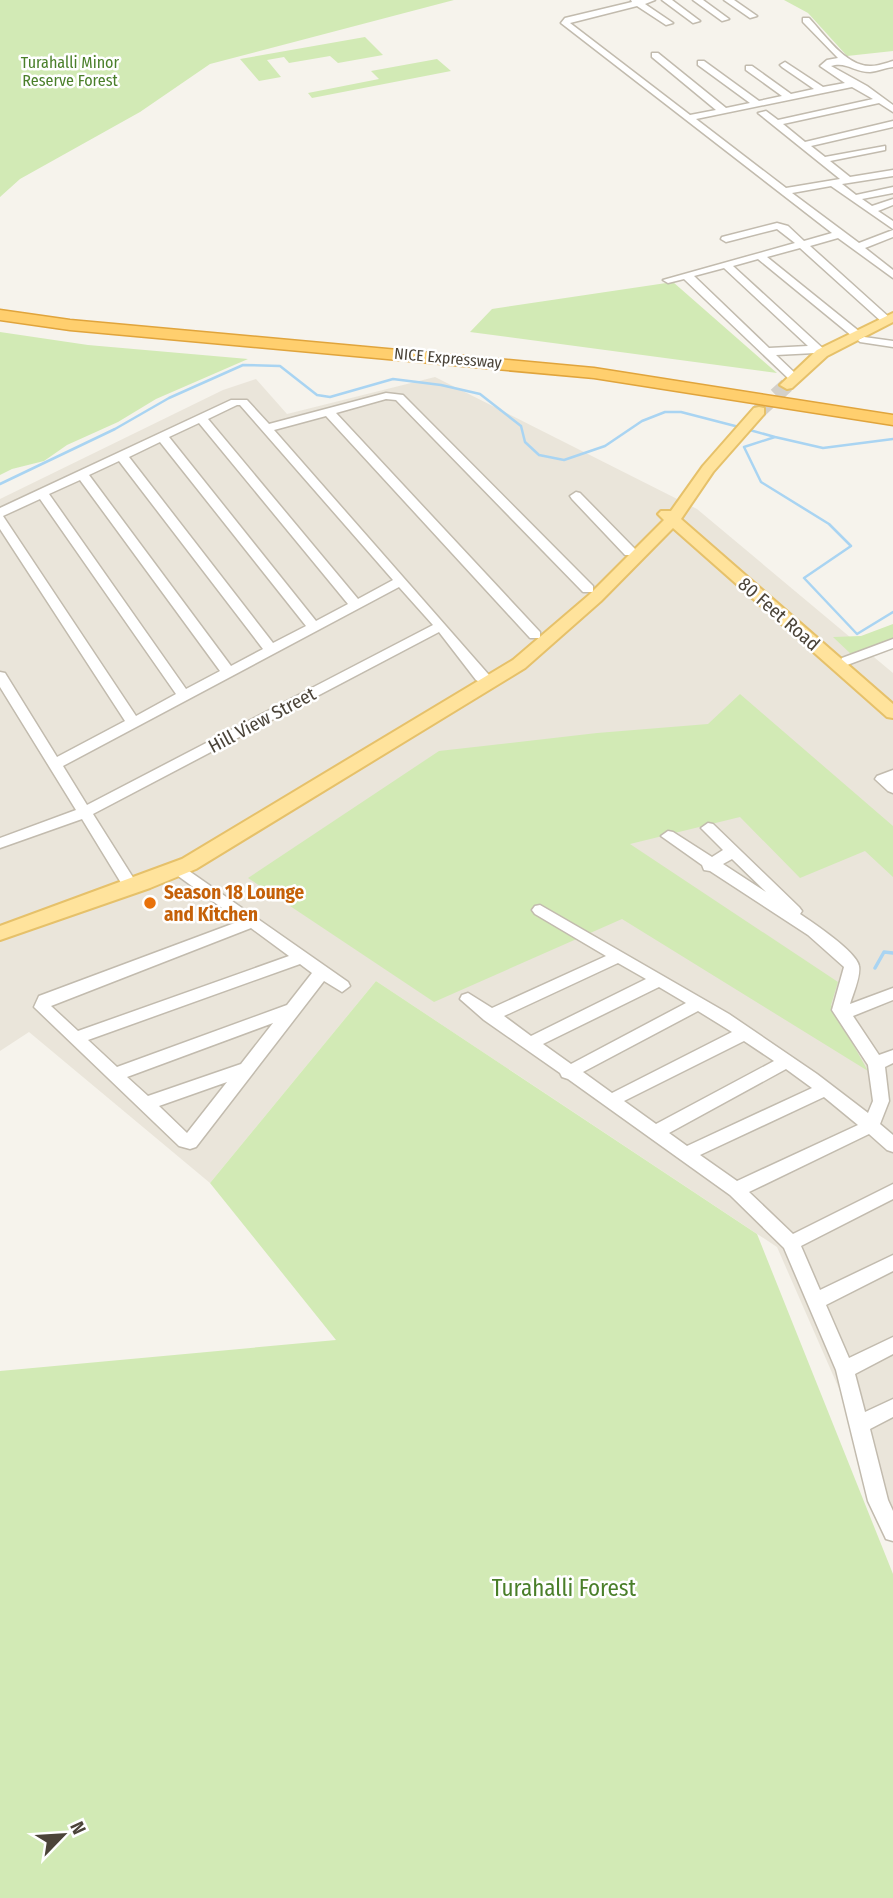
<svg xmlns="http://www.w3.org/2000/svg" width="893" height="1898" font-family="'Fira Sans Condensed',sans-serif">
<rect width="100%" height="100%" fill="#f6f3ec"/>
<path fill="#eae5da" d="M 435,377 L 697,509 L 893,673 L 893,1512 L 777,1247 L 376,981 L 210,1183 L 29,1032 L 0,1051 L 0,499 L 223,390 L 256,379 L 287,414 Z"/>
<path fill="#d2eab5" d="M 0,0 L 454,0 L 210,64 L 140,112 L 20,179 L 0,197 Z
M 784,0 L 893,0 L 893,51 L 847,56 L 808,13 Z
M 365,37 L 383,55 L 338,63 L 330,56 L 289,63 L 284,57 L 267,60 L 281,77 L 259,81 L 240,59 Z
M 437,59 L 451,71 L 312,98 L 308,93 L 379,79 L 371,71 Z
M 673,282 L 777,373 L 470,332 L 492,309 Z
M 0,332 L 88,345 L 248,359 L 156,399 L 118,422 L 67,445 L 44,461 L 12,469 L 0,475 Z
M 893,624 L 893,639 L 852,655 L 833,637 L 861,636 Z
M 740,694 L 893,826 L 893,877 L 865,851 L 800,878 L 740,817 L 630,844 L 838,982 L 831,1005 L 868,1071 L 622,919 L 434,1002 L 248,878 L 439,751 L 597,733 L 708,724 Z
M 376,981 L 757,1234 L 893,1574 L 893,1898 L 0,1898 L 0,1371 L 336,1340 L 210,1183 Z"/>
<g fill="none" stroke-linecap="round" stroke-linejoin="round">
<path stroke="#a9d4f2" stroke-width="2.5" d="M 746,429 L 775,437
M 893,439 L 823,448 L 775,437 L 744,447 L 761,482 L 829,524 L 851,546 L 804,578 L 857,634 L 893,612
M 0,484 L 115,429 L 169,398 L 243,365 L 280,366 L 317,395 L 330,397 L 393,379 L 441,385 L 480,394 L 521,426 L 525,442 L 539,455 L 564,460 L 605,446 L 642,421 L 665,412 L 681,412 L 739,427"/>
<path stroke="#a9d4f2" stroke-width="3.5" d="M 875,968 L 884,952 L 893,953"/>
<path stroke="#d4d0c8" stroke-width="15" stroke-dasharray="15 8" stroke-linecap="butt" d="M 759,411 L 787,385"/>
<g stroke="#c2bbae" stroke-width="3">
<path id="minor" d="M 631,0 L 655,0 L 645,4 L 673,23 L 666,25 L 637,6 L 570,23 L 690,115 L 716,110 L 652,57 L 652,53 L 658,53 L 726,108 L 750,103 L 698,65 L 698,61 L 704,61 L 759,101 L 782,96 L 746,70 L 746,66 L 752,66 L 791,94 L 814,89 L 782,67 L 780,65 L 785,62 L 823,87 L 845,83 L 820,66 L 827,60 L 838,58 L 803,22 L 803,18 L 809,18 C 824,34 846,67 871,66 C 878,66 886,63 893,61 L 893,67 C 885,68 878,71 870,72 C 854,72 846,61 831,66 L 867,86 L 893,105 L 893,112 L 879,103 L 783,124 L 805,142 L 893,121 L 893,127 L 811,146 L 825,157 L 885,146 L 885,150 L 830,161 L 850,177 L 893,170 L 893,176 L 842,184 L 856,195 L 893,187 L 893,193 L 862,199 L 872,206 L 893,199 L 893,205 L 878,211 L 893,221 L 893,229 L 831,186 L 792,193 L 859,243 L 893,230 L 893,237 L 865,248 L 893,270 L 893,278 L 838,238 L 810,246 L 890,318 L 890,322 L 882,322 L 800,248 L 767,257 L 860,332 L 860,336 L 852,336 L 758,259 L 733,266 L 828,353 L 822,356 L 815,353 L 776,355 L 798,376 L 798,380 L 790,380 L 684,279 L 668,283 L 663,280 L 795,243 L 777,229 L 726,242 L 721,239 L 722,237 L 777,223 L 788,226 L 804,241 L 832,233 L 561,23 L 565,18 L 632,2 ZM 852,87 L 873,99 L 778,120 L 766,111 L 758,113 L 840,179 L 786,188 L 696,119 ZM 724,268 L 808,346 L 769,348 L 694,276 Z
M 662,0 L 672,0 L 700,21 L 693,23 Z
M 693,0 L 703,0 L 729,19 L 722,21 Z
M 724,0 L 734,0 L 757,16 L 750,18 Z
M 864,337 L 893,341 L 893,347 L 860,342 L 858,340 Z
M 386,393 L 403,395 L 593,586 L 593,592 L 583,592 L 396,400 L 386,399 L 336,413 L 540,632 L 540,638 L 530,638 L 326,416 L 274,430 L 496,683 L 489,687 L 476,680 L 439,632 L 93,814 L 139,887 L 136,891 L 126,891 L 82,819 L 0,848 L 0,838 L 76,810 L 0,687 L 0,672 L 5,673 L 57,757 L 125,721 L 0,529 L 0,508 L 231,400 L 247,400 L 269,424 ZM 237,405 L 240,405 L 393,580 L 358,599 L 208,419 ZM 199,423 L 348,604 L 316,621 L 169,437 ZM 160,442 L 306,626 L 273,643 L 129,457 ZM 119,461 L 263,649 L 231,666 L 89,475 ZM 80,480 L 220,671 L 186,689 L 49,494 ZM 40,499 L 176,694 L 136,716 L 3,516 ZM 399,587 L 433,625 L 87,805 L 63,766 Z
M 576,492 L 580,493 L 635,549 L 635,555 L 625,555 L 572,499 L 570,496 Z
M 893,639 L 893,648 L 847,665 L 840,661 L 842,658 Z
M 893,770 L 893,793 L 888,791 L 875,779 L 877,776 Z
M 708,823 L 713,824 L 799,907 L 802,911 L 800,914 C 812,922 857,952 859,966 C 861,976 853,994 850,1004 L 893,988 L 893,1000 L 853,1016 L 879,1055 L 893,1050 L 893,1063 L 885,1067 L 889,1101 L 880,1124 L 893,1135 L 893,1152 L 887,1150 L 869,1134 L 749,1192 L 793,1234 L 893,1184 L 893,1199 L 801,1246 L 820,1290 L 893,1255 L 893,1271 L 826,1305 L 849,1358 L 893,1337 L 893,1354 L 855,1374 L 865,1412 L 893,1399 L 893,1417 L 870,1429 L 888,1500 L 893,1511 L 893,1541 L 886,1539 L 868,1501 L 836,1370 L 784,1248 L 730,1195 L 568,1079 L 562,1077 L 560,1073 L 484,1020 L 460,999 L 462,995 L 468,993 L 492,1008 L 606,956 L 535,914 L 532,910 L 535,906 L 540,905 L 729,1014 L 817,1074 L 868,1113 L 873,1101 L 868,1065 L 832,1010 L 844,967 L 808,935 L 710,871 L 704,870 L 702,865 L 661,836 L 668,831 L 673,832 L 712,857 L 723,850 L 701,828 ZM 732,859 L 766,892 L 723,864 ZM 618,963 L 646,979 L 531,1036 L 504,1016 ZM 659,987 L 686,1003 L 571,1064 L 543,1044 ZM 698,1011 L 732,1032 L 612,1093 L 583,1072 ZM 744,1041 L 774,1061 L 656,1124 L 624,1101 ZM 786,1069 L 812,1088 L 687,1146 L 669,1133 ZM 824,1097 L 858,1125 L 737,1181 L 700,1155 Z
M 179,864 L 348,982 L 350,986 L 342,992 L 324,981 L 196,1147 L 190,1149 L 179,1146 L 34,1007 L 39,996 L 240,921 L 174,873 L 171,869 ZM 251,928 L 289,956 L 78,1031 L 51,1006 ZM 300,964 L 312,973 L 287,1005 L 117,1067 L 88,1040 ZM 273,1023 L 241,1064 L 148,1096 L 127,1077 ZM 227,1082 L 187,1133 L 159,1106 Z"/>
</g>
<g stroke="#e6c16a" stroke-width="4">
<path id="major" d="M 893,313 L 893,322 L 827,356 L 792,388 L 787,389 L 780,385 L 817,350 Z
M 759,407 L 764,408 L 764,414 L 713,472 L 681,519 L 893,704 L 893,718 L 887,717 L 673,528 L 601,601 L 525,668 L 196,869 L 150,888 L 0,940 L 0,926 L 182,859 L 513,660 L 589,595 L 664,520 L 658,514 L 661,511 L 671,511 L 703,466 L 754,408 Z"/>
</g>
<g stroke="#e0a43c" stroke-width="3">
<path id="highway" d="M 0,310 L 70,320 L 594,368 L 893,415 L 893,425 L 594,378 L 70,330 L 0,320 Z"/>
</g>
<use href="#minor" fill="#fff" fill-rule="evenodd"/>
<use href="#major" fill="#ffe39c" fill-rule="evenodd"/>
<use href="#highway" fill="#ffcf6e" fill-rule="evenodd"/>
</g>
<circle fill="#e8710a" stroke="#fff" stroke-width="2.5" cx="150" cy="903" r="7"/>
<g text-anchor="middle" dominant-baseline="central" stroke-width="5" stroke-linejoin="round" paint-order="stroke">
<g font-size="16" fill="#4a7f2a" stroke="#fff">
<text x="70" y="62">Turahalli Minor<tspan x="70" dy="18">Reserve Forest</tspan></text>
</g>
<g font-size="16" fill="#4b4439" stroke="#fff">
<text transform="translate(448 358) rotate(5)">NICE Expressway</text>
</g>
<g font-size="19" fill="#4b4439" stroke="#fff">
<text transform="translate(779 614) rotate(41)">80 Feet Road</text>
<text transform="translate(262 720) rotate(-28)">Hill View Street</text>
</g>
<g font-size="19" font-weight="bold" fill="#c56008" stroke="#fff" text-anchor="start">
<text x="164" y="892">Season 18 Lounge<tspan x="164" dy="22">and Kitchen</tspan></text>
</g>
<g font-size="23" fill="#4a7f2a" stroke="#fff">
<text x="564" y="1588">Turahalli Forest</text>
</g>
</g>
<g transform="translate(63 1835) rotate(65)" stroke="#ffffff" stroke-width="5" paint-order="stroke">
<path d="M0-5L12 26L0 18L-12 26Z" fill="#4b4439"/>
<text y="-10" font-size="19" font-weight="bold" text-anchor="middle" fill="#4b4439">N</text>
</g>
</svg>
